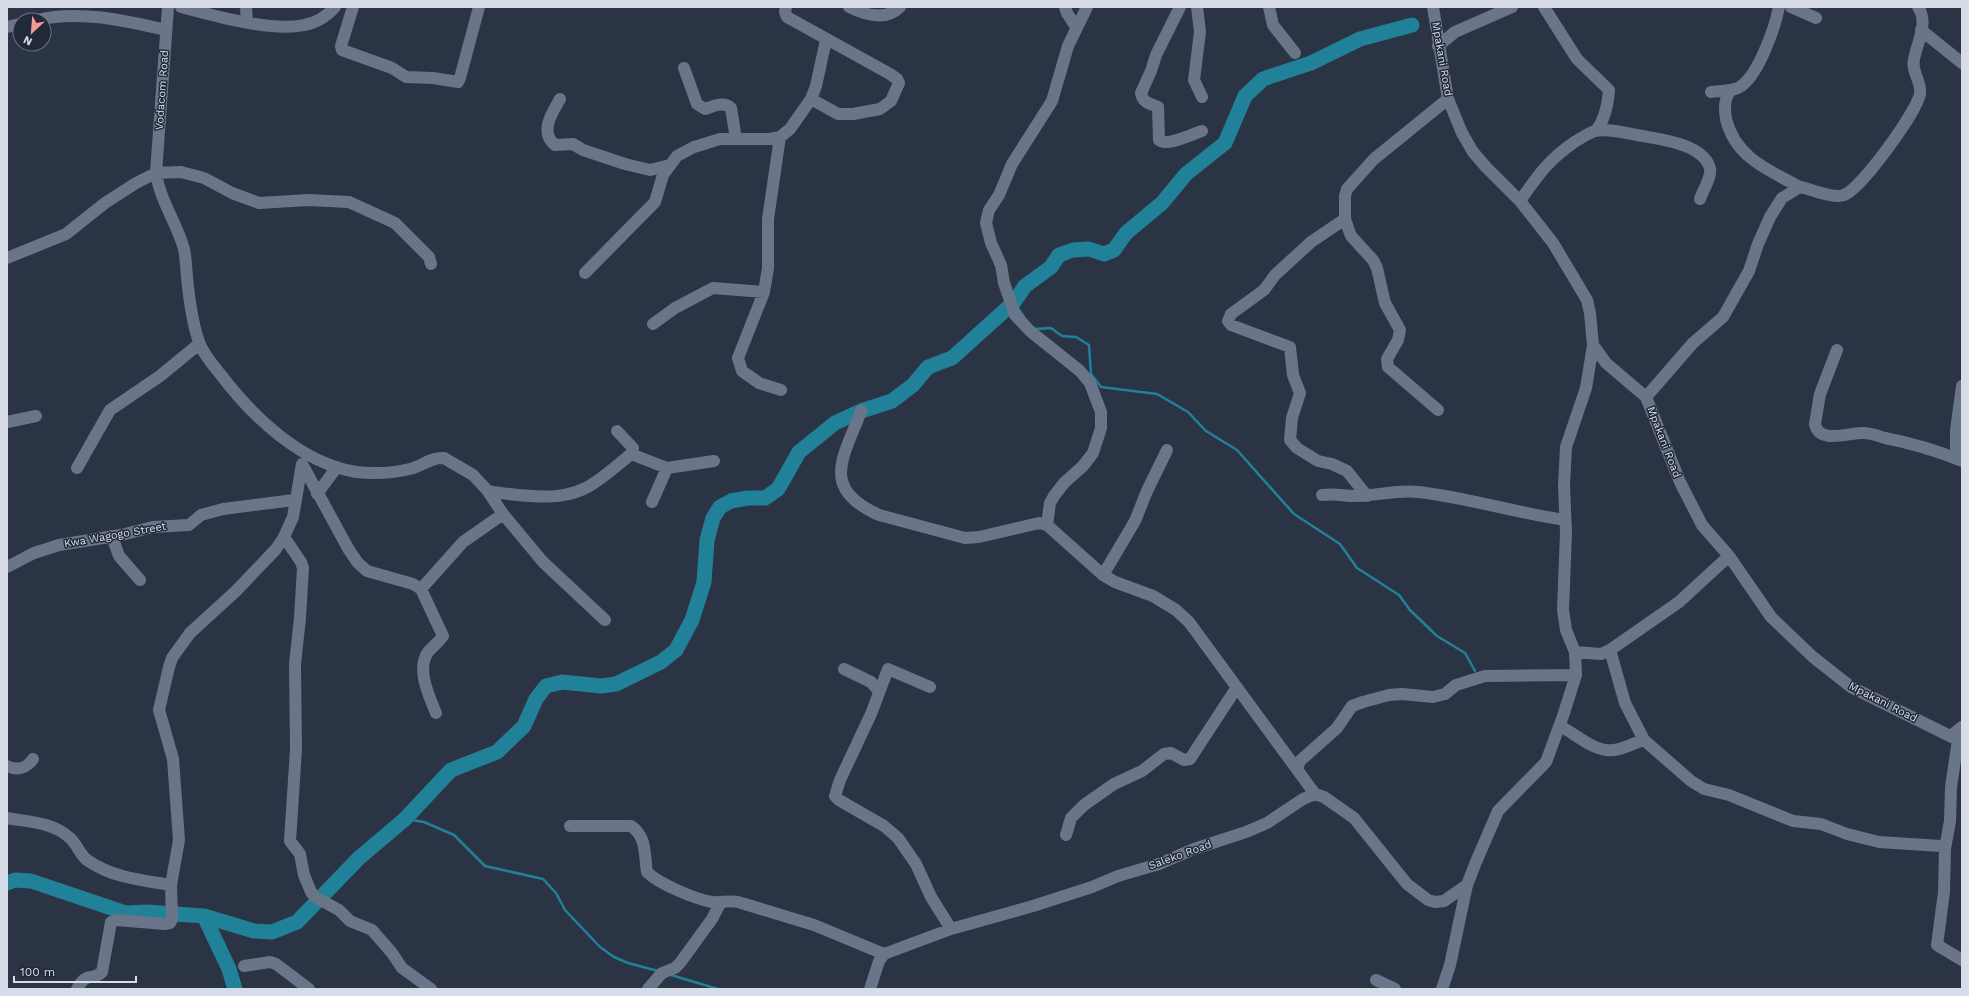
<svg xmlns="http://www.w3.org/2000/svg" width="1969" height="996" font-family="'Work Sans',sans-serif">
<rect width="100%" height="100%" fill="#2b3445"/>
<g fill="none" stroke-linecap="round" stroke-linejoin="round">
<path stroke="#218198" stroke-width="2.5" d="M 1018,308 L 1024,317
M 1035,329 L 1051,328 L 1062,336 L 1076,337 L 1089,345 L 1091,374 L 1101,387 L 1157,394 L 1188,412 L 1206,431 L 1237,450 L 1294,514 L 1340,544 L 1357,568 L 1399,595 L 1410,610 L 1437,636 L 1465,653 L 1475,671
M 405,819 L 424,822 L 454,835 L 485,866 L 543,879 L 556,893 L 565,910 L 600,947 L 614,957 L 628,963 L 658,971
M 671,975 L 718,989"/>
<path stroke="#218198" stroke-width="15" d="M 7,883 L 15,880 L 31,881 L 126,913 L 147,912 L 204,916 L 254,931 L 272,932 L 297,922 L 359,858 L 405,819 L 451,770 L 497,752 L 524,726 L 536,699 L 546,686 L 562,682 L 601,686 L 616,684 L 661,662 L 676,650 L 692,620 L 704,582 L 707,540 L 713,518 L 720,507 L 731,501 L 748,498 L 765,498 L 778,489 L 799,452 L 835,423 L 861,411 L 892,401 L 913,385 L 928,367 L 952,358 L 1014,302 L 1025,286 L 1051,267 L 1059,255 L 1073,250 L 1089,249 L 1104,254 L 1114,250 L 1126,233 L 1162,203 L 1186,174 L 1225,143 L 1245,96 L 1263,79 L 1311,63 L 1360,39 L 1412,25
M 204,916 L 229,969 L 235,989"/>
<path stroke="#6b7589" stroke-width="12" d="M 168,7 L 156,173 C 160,201 177,223 184,249 C 186,258 186,268 187,277 C 189,298 192,322 199,342 C 203,354 213,365 221,375 C 253,417 301,463 356,472 C 373,474 393,473 410,469 C 422,466 431,457 444,458 L 473,475 L 487,490 L 492,492 C 528,496 567,504 597,481 C 609,473 620,463 631,454 L 633,448 L 617,431
M 181,7 C 214,16 272,32 304,25 C 316,23 327,16 335,7
M 246,7 L 247,22
M 353,7 L 341,46 L 342,50 L 392,68 L 406,77 L 433,78 L 458,82 L 460,78 L 479,7
M 786,7 L 785,12 L 787,17 L 890,74 L 897,79 L 899,83 L 891,101 L 880,109 L 853,114 L 838,114 L 811,99
M 849,7 C 865,15 886,21 900,7
M 1065,7 L 1067,13 L 1076,27
M 1180,7 L 1156,55 L 1151,71 L 1141,93 C 1143,103 1149,103 1158,107 L 1159,140 C 1167,147 1192,134 1202,131
M 1197,7 L 1200,32 L 1194,80 L 1202,97
M 1269,7 L 1273,25 L 1295,53
M 1433,7 L 1448,99 L 1462,133 L 1473,152 L 1486,167 L 1520,201 L 1553,243 L 1587,300 L 1590,313 L 1593,345 L 1606,363 L 1646,397 L 1680,482 L 1702,525 L 1729,556 L 1771,617 L 1813,657 L 1851,687 L 1962,742
M 1544,7 L 1577,59 L 1609,90 C 1608,105 1605,119 1596,131
M 1791,7 L 1816,18
M 36,20 C 80,10 123,20 166,30
M 7,27 L 20,24
M 1921,30 L 1962,63
M 1438,46 L 1455,32 L 1512,7
M 684,68 L 697,104 L 705,109 C 714,106 724,101 731,108 L 736,139
M 1731,90 C 1724,98 1724,108 1726,119 C 1735,157 1768,170 1800,187
M 1711,92 C 1719,91 1731,91 1738,88 C 1758,78 1775,27 1779,7
M 560,99 C 552,113 539,132 555,145 L 573,144 L 583,150 L 625,164 L 650,170 L 670,165
M 780,137 L 768,219 L 768,268 L 764,292 L 738,358 L 742,371 L 759,383 L 781,390
M 1520,201 C 1538,175 1549,159 1576,141 C 1582,138 1588,133 1595,131 C 1608,128 1625,133 1637,135 C 1658,139 1703,143 1710,168 C 1712,177 1703,190 1700,199
M 1345,219 L 1311,242 L 1275,275 L 1264,290 L 1231,314 L 1228,321 L 1231,325 L 1290,347 L 1293,375 L 1300,393 L 1292,418 L 1290,440 L 1297,448 L 1318,461 L 1332,464 L 1347,471 L 1367,496
M 7,258 L 66,234 L 105,203 L 136,183 L 156,173 L 181,172 L 204,178 L 232,193 L 259,203 L 308,200 L 349,202 L 395,223 L 429,257 L 431,264
M 585,273 L 655,202 L 663,175 L 677,156 L 694,147 L 720,139 L 770,139 L 780,137 L 790,129 L 811,99 L 816,86 L 826,40
M 653,324 L 675,308 L 713,288 L 764,292
M 1837,350 L 1820,394 L 1815,424 C 1819,445 1850,432 1864,433 C 1871,433 1878,436 1885,438 C 1911,443 1938,451 1962,461
M 1646,397 L 1693,343 L 1723,317 L 1749,271 L 1758,244 L 1770,217 L 1782,198 L 1800,187 C 1811,189 1834,199 1844,195 C 1861,189 1916,113 1920,94 C 1922,82 1911,72 1914,59 C 1917,43 1929,22 1918,7
M 1438,410 L 1388,367 L 1387,359 L 1398,340 L 1400,330 L 1385,303 L 1377,268 L 1373,260 L 1351,236 L 1348,228 L 1345,219 L 1345,196 L 1347,189 L 1374,159 L 1448,99
M 861,411 C 844,457 819,488 879,515 L 965,538 L 979,537 L 1039,523 L 1047,525 L 1103,575 L 1115,582 L 1153,596 L 1176,610 L 1189,622 L 1315,794
M 7,422 L 36,416
M 631,454 L 667,468 L 714,461
M 1956,458 L 1956,430 L 1962,386
M 302,464 L 349,550 L 358,563 L 367,571 L 413,584 L 421,589 L 443,636 C 439,642 433,646 428,652 C 416,669 429,696 436,713
M 77,468 L 110,410 L 160,376 L 199,344
M 487,490 L 503,514 L 543,562 L 605,620
M 317,494 L 337,467
M 1322,495 C 1334,493 1344,496 1355,496 C 1377,496 1398,489 1419,492 C 1469,498 1516,513 1565,520
M 652,502 L 667,468
M 1047,525 L 1050,503 L 1054,496 L 1064,483 L 1083,466 L 1093,453 L 1101,428 L 1101,412 L 1090,383 L 1080,371 L 1030,331 L 1015,315 L 1004,283 L 1001,265 L 991,243 L 986,223 L 989,210 L 999,195 L 1012,164 L 1052,101 L 1068,46 L 1087,7
M 112,536 L 119,556 L 140,580
M 284,537 L 301,562 L 303,568 L 300,618 L 295,664 L 296,749 L 290,841 L 300,854 L 304,875 L 311,892 L 315,897 L 339,910 L 350,921 L 372,930 L 392,953 L 402,968 L 431,989
M 7,567 L 34,553 L 59,545 L 121,535 L 153,527 L 189,525 L 201,515 L 223,509 L 294,500
M 1103,575 L 1135,521 L 1147,491 L 1167,450
M 421,589 L 463,542 L 503,514
M 1610,650 L 1625,703 L 1644,740 L 1691,781 L 1704,789 L 1729,795 L 1793,821 L 1821,824 L 1847,834 L 1879,842 L 1941,846 L 1945,849 L 1944,892 L 1937,945 L 1962,960
M 1575,652 L 1601,654 L 1610,650 L 1679,602 L 1729,556
M 844,669 L 871,682 L 879,691
M 930,687 L 888,669 L 871,714 L 840,780 L 835,796 L 839,800 L 884,826 L 898,838 L 916,864 L 931,897 L 951,929
M 1560,726 C 1576,734 1595,753 1614,750 C 1623,749 1634,743 1644,740
M 1951,736 L 1962,727
M 7,766 C 17,771 27,768 33,759
M 1298,771 L 1298,765 L 1301,760 L 1337,728 L 1352,706 L 1363,702 L 1389,695 L 1402,694 L 1433,697 L 1445,694 L 1456,685 L 1485,676 L 1576,675
M 7,818 C 29,822 53,822 70,838 C 77,844 80,855 87,860 C 113,878 141,880 171,885
M 570,826 L 631,826 C 647,837 644,854 647,872 C 659,884 695,899 712,902 C 721,903 729,900 738,902 L 814,925 L 884,954
M 1066,835 L 1071,818 L 1084,805 L 1114,784 L 1142,771 L 1164,754 L 1171,753 L 1184,760 L 1190,759 L 1237,687
M 1945,849 L 1950,821 L 1951,787 L 1958,740
M 244,966 L 270,962 L 276,964 L 309,989
M 1376,980 L 1395,989
M 77,989 C 87,970 92,982 102,972 L 111,922 L 116,920 L 165,924 L 170,923 L 172,919 L 171,885 L 179,840 L 173,759 L 159,710 L 169,667 L 172,658 L 190,633 L 236,591 L 276,549 L 284,537 L 293,517 L 302,464
M 648,989 L 662,973 L 675,968 L 680,963 L 712,919 L 721,902
M 870,989 L 879,961 L 884,954 L 951,929 L 1033,906 L 1092,887 L 1118,876 L 1159,864 L 1194,849 L 1246,832 L 1267,823 L 1303,799 L 1315,794 L 1324,797 L 1354,818 L 1407,884 L 1428,900 L 1435,902 L 1444,901 L 1467,885
M 1442,989 L 1450,965 L 1467,885 L 1476,862 L 1498,811 L 1546,762 L 1563,716 L 1576,675 L 1575,652 L 1566,630 L 1563,610 L 1566,533 L 1564,486 L 1566,447 L 1586,388 L 1593,345"/>
</g>
<g text-anchor="middle" dominant-baseline="central" stroke-width="3" stroke-linejoin="round" paint-order="stroke">
<g font-size="11" fill="#d7dde8" stroke="#222a3a">
<text transform="translate(1442 59) rotate(80)">Mpakani Road</text>
<text transform="translate(162 90) rotate(-86)">Vodacom Road</text>
<text transform="translate(1664 442) rotate(69)">Mpakani Road</text>
<text transform="translate(115 535) rotate(-10)">Kwa Wagogo Street</text>
<text transform="translate(1883 702) rotate(27)">Mpakani Road</text>
<text transform="translate(1180 855) rotate(-20)">Saleko Road</text>
</g>
</g>
<rect width="1969" height="996" fill="none" stroke="#d7dde8" stroke-width="16"/>
<g transform="translate(32 32) rotate(206)"><circle r="19" fill="#222a3a" stroke="#6a7280"/>
<path d="M0-3L7 15L0 10L-7 15Z" fill="#f59b97"/>
<text y="-6" font-size="11" font-weight="bold" text-anchor="middle" fill="#d7dde8">N</text>
</g>
<path d="M14 976v6h122v-6" fill="none" stroke="#d7dde8" stroke-width="2"/>
<text x="20" y="976" font-size="12" fill="#d7dde8" stroke="#222a3a" stroke-width="3" paint-order="stroke">100 m</text>
</svg>
